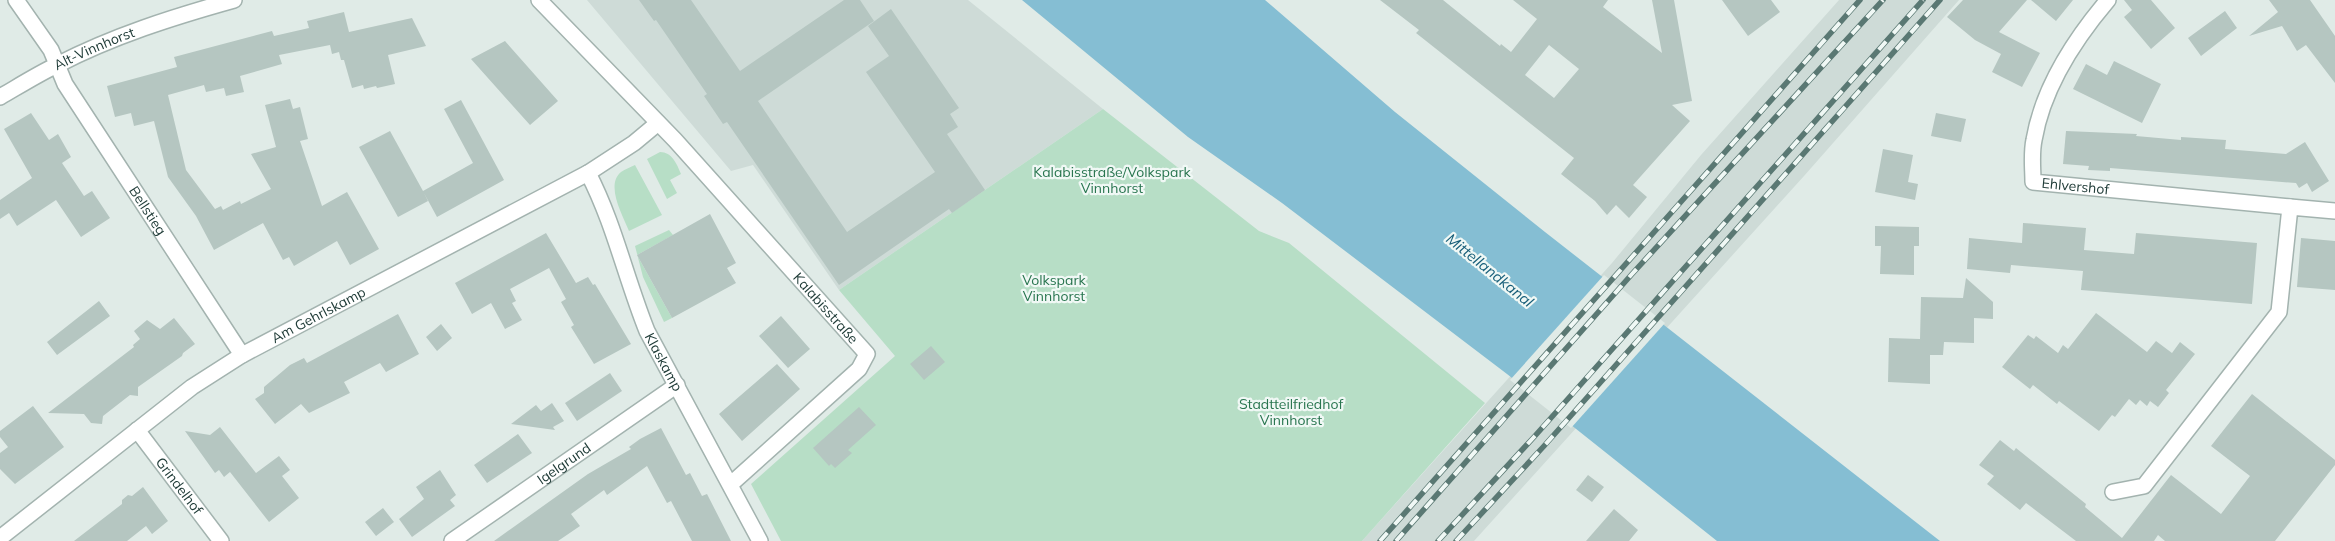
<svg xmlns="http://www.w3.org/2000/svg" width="2335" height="541" font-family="Mulish,sans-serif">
<rect width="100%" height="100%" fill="#e0ebe7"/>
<path fill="#cedbd7" d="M 587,0 L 968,0 L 1103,109 L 839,290 L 753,165 L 731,171 Z
M 1839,0 L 1959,0 L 1804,176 L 1474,541 L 1362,541 L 1612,263 L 1701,155 Z"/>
<path fill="#b7dec6" d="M 1103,109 L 1259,231 L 1289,243 L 1485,403 L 1362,541 L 781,541 L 751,484 L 895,356 L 839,290 Z
M 660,152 C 672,152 677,164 681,174 L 670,180 L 677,193 L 667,199 L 647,159 Z
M 635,165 L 662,215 L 629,231 C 623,216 605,185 621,172 C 625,169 631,167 635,165 Z
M 669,230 L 673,235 L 637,255 L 672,318 L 664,322 L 643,277 L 635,246 Z"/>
<path fill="#85bed3" d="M 1022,0 L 1265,0 L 1395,112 L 1545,232 L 1940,541 L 1717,541 L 1507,374 L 1282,203 L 1188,137 Z"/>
<path fill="#e0ebe7" d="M 1604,275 L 1665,323 L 1571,428 L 1510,380 Z"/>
<path fill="#b5c6c1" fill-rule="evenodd" d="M 639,0 L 691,0 L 740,71 L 844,0 L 860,0 L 874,21 L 758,101 L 847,232 L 935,172 L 866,72 L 889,56 L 868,26 L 891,9 L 959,108 L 950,114 L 958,127 L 947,134 L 985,190 L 952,213 L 949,209 L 839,285 L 727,122 L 723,124 L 704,96 L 707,94 L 656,20 L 654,21 Z
M 1380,0 L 1443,0 L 1500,46 L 1501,44 L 1511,52 L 1537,19 L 1513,0 L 1608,0 L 1603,7 L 1662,53 L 1652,0 L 1674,0 L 1692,101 L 1672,105 L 1690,121 L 1633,185 L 1647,197 L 1629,218 L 1616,205 L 1607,215 L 1595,201 L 1561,174 L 1574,158 L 1416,33 L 1419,30 ZM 1549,45 L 1579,69 L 1554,98 L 1525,75 Z
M 1722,0 L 1771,0 L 1780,12 L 1748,36 Z
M 1963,0 L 2027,0 L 1999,32 L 2040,53 L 2022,87 L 1992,72 L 2001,54 L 1975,40 L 1947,17 Z
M 2031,0 L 2073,0 L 2056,21 Z
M 2124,0 L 2151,0 L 2175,28 L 2151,49 L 2124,17 L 2132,10 Z
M 2269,0 L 2310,0 L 2335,36 L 2335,83 L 2306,45 L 2297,51 L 2282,26 L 2249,36 L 2278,12 Z
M 2225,11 L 2237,28 L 2201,56 L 2188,38 Z
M 344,12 L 349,32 L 412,18 L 426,46 L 388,55 L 395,84 L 377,88 L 376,86 L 364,89 L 363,85 L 352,88 L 344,60 L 341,60 L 339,52 L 332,54 L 330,45 L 279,55 L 282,64 L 240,76 L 244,92 L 226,96 L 224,88 L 206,92 L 204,85 L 168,95 L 186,170 L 215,209 L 221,206 L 223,210 L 240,201 L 241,204 L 271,189 L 251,154 L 276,147 L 265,105 L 290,99 L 293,109 L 300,107 L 308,139 L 300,141 L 322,206 L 347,192 L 379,249 L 350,265 L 337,241 L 294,266 L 289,257 L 283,260 L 263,223 L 214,250 L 196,216 L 168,177 L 154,121 L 134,126 L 131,113 L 115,117 L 107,86 L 177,67 L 174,57 L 272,31 L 274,36 L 309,28 L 307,21 Z
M 505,41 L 558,101 L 530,125 L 471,59 Z
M 2114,61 L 2161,84 L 2142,123 L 2073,89 L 2086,64 L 2107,75 Z
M 461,100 L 504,180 L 437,217 L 424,193 L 428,201 L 398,217 L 359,147 L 390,131 L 423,191 L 473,163 L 444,109 Z
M 31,113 L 49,140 L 58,134 L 71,157 L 62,163 L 84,196 L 92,191 L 110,218 L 81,237 L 56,200 L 17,226 L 9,213 L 0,219 L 0,200 L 32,178 L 4,129 Z
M 1936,113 L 1966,119 L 1961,142 L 1931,136 Z
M 2066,131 L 2137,134 L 2136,136 L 2181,140 L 2181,137 L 2226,140 L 2225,149 L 2286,154 L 2305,142 L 2329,181 L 2312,192 L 2307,183 L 2299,188 L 2296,183 L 2270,181 L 2110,168 L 2110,171 L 2088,170 L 2089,166 L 2063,164 Z
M 1883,149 L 1913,155 L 1908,182 L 1918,184 L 1915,200 L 1875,192 Z
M 710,214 L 736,263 L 727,268 L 736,283 L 672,318 L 637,255 Z
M 2023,223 L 2086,228 L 2084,250 L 2134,254 L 2136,233 L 2257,243 L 2252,304 L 2081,290 L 2083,271 L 2011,265 L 2010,273 L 1967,269 L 1969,238 L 2022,243 Z
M 1875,226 L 1919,227 L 1919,246 L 1914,246 L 1914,275 L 1880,274 L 1881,246 L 1875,246 Z
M 546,233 L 576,283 L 588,277 L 593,285 L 595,284 L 631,344 L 594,364 L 571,327 L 574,325 L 561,302 L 566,299 L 549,268 L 510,289 L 516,301 L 512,303 L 522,320 L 505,329 L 491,303 L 472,314 L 455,283 Z
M 2301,238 L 2335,241 L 2335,290 L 2297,287 Z
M 1966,278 L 1993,302 L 1993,319 L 1974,318 L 1974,343 L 1944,342 L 1943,355 L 1930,355 L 1930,384 L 1888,382 L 1889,338 L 1920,339 L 1921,297 L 1963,298 Z
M 99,301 L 110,316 L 57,355 L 47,342 Z
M 2096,313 L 2147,352 L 2156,341 L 2172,353 L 2180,342 L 2195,354 L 2166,390 L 2169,393 L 2158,407 L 2150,401 L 2147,406 L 2140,400 L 2136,405 L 2129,399 L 2115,417 L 2112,415 L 2099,431 L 2059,401 L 2057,404 L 2033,385 L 2030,389 L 2002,367 L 2028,335 L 2034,339 L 2036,336 L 2058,353 L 2063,345 L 2068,349 Z
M 398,314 L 419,354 L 386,372 L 380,363 L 344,382 L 350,393 L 309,413 L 301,404 L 275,424 L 255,399 L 264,393 L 264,387 L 290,365 L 304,358 L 307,363 Z
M 781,316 L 810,349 L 788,368 L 759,336 Z
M 174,318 L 195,344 L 183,353 L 182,356 L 138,387 L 138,396 L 130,395 L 103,416 L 102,424 L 91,423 L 84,414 L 48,413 L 134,347 L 133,345 L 140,339 L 134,331 L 147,320 L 160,329 Z
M 441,324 L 452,338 L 437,351 L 426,337 Z
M 931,346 L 945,362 L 924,380 L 910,364 Z
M 777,364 L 800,389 L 742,441 L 719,414 Z
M 610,373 L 622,391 L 577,421 L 565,403 Z
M 2252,394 L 2335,460 L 2335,465 L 2275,541 L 2165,541 L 2158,535 L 2154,541 L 2076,541 L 2026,503 L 2020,510 L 1987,484 L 1994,476 L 1979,465 L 2000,440 L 2014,451 L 2016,448 L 2086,504 L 2085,507 L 2122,538 L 2171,475 L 2221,514 L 2250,476 L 2211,446 Z
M 552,403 L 564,421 L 553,427 L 555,430 L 511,424 L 536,405 L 541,411 Z
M 33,406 L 64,447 L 15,484 L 0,469 L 0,453 L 8,447 L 0,437 L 0,431 Z
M 859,407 L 876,425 L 848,450 L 852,453 L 835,468 L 831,464 L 829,466 L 813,448 Z
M 220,427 L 256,473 L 279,456 L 290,470 L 282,476 L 299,498 L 269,522 L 230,472 L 224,477 L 219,470 L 215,473 L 185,431 L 210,435 Z
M 661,428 L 686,475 L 690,473 L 702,496 L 707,494 L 731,541 L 692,541 L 671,501 L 667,503 L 647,466 L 607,495 L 604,490 L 571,514 L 580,526 L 558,541 L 494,541 L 588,474 L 631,449 L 629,447 L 640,439 Z
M 518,434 L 532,453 L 487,483 L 474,465 Z
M 440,470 L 456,495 L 450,500 L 455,506 L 412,537 L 399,519 L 424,499 L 416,487 Z
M 1588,475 L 1604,487 L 1592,502 L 1576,490 Z
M 143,487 L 168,521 L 152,534 L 146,526 L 127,541 L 74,541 L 122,504 L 122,500 L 128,495 L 132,496 Z
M 383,508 L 394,522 L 376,536 L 365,522 Z
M 1614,509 L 1638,530 L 1629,541 L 1586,541 Z"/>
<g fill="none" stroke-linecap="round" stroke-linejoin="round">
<g stroke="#a3b3af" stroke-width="18">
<g id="minor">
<path id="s1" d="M 16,0 L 51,50 L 65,84 L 242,355"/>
<path id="s2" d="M 539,0 L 675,140 L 867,354 L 859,369 L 731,484"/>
<path id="s3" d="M 2108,0 C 2074,40 2043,87 2034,140 C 2031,154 2033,169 2033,182 L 2290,207"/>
<path id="s4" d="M 588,173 C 614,223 626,279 647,331 L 760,541"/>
<path id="s5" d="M 137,430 L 221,541"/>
<path d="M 2113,492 L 2144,486 L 2279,312 L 2290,207 L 2335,211"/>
<path id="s6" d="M 0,538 L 192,387 L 242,355 L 588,173 L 634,143 L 658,123"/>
<path id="s7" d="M 452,541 L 677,385"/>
</g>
</g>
<g stroke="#a3b3af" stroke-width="18">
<g id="tertiary">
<path id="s8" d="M 0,97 C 19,86 38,74 57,65 C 113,36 173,17 234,0"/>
</g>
</g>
<use href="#minor" stroke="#fff" stroke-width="15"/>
<use href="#tertiary" stroke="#fff" stroke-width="15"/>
<g stroke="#5a7873" stroke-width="5.5">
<path id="rail" d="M 1380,541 L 1860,0
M 1396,541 L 1632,274 L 1883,0
M 1438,541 L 1534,437 L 1923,0
M 1456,541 L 1544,446 L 1940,0"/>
</g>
<use href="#rail" stroke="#f0f8f5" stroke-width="4" stroke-dasharray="11" stroke-linecap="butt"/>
</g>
<g text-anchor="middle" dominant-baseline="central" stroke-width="4.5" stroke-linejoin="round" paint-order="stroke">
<g font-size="14" fill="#203c38" stroke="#f0f8f5">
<text stroke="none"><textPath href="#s8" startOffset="106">Alt-Vinnhorst</textPath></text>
<text stroke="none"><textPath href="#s3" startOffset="245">Ehlvershof</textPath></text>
<text stroke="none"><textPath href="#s1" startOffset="249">Bellstieg</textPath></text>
<text stroke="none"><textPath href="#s2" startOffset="421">Kalabisstraße</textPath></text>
<text stroke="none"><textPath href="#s6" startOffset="390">Am Gehrlskamp</textPath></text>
<text stroke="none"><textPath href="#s4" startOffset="204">Klaskamp</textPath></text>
<text stroke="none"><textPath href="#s7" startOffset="136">Igelgrund</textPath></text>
<text stroke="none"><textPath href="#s5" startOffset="70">Grindelhof</textPath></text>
</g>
<g font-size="14" fill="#28754f" stroke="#f0f8f5">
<text x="1112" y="172">Kalabisstraße/Volkspark<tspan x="1112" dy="16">Vinnhorst</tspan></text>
<text x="1054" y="280">Volkspark<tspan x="1054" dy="16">Vinnhorst</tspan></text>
<text x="1291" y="404">Stadtteilfriedhof<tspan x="1291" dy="16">Vinnhorst</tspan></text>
</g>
<g font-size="15" font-style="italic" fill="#185f7a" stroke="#f0f8f5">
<text transform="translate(1490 270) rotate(39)">Mittellandkanal</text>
</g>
</g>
</svg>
